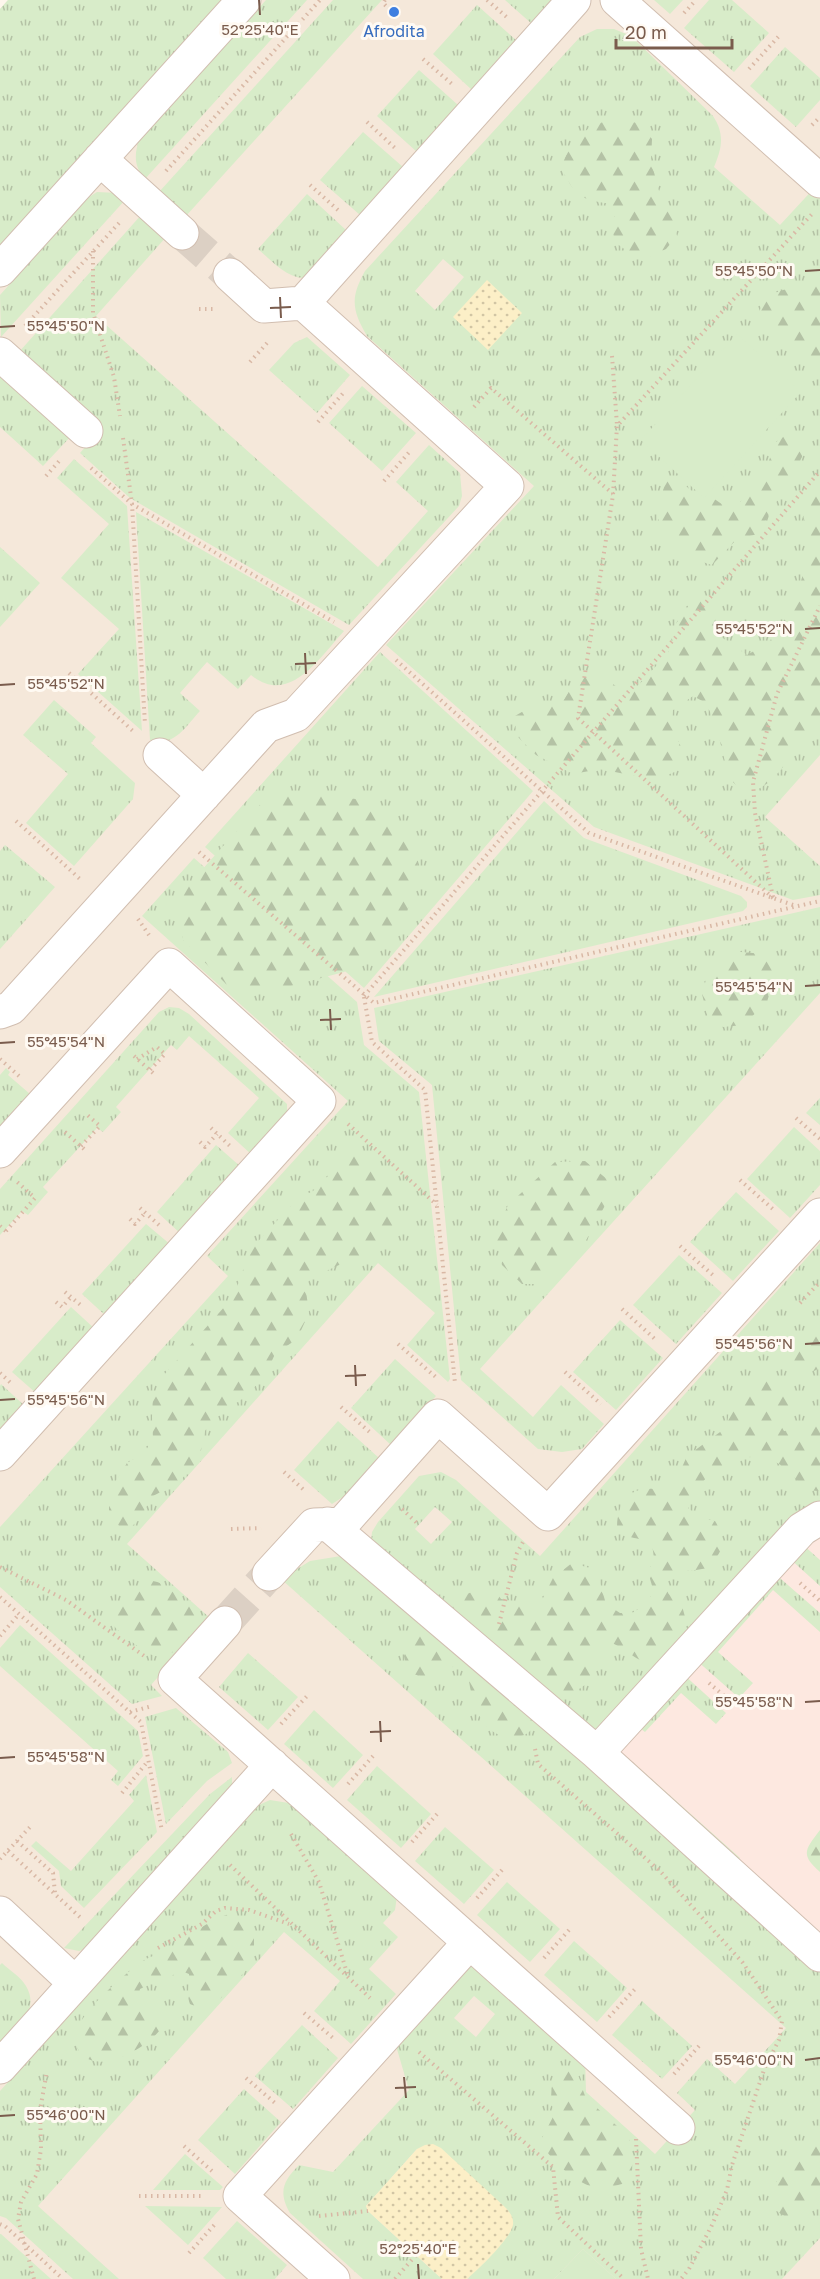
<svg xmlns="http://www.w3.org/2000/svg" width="820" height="2279" font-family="'Golos Text',sans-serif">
<defs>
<pattern id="grass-tufts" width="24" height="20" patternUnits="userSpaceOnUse" patternTransform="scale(1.5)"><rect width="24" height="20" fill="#d8ecc9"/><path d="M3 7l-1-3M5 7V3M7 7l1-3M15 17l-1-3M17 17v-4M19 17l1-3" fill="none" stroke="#b4c2a5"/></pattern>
<pattern id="forest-firs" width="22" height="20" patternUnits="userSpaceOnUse" patternTransform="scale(1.5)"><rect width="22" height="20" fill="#d8ecc9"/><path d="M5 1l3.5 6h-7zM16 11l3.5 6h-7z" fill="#b4c2a5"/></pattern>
<pattern id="sand-dots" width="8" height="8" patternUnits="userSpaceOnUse" patternTransform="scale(1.5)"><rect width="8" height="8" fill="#fcefc7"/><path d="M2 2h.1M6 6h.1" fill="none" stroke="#d1c5a4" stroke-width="1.8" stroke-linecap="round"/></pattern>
</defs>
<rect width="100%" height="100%" fill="#fdf6ec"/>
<path fill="#f5e8da" d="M 8,0 L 820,0 L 820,2279 L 0,2279 L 0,9 Z"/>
<path fill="#fde8e0" d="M 820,1336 L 820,1986 L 560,1750 Z"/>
<path fill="url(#grass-tufts)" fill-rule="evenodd" d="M 8,0 L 224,0 L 0,248 L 0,9 Z
M 266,0 L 307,0 L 145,179 C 134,167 134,155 139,140 Z
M 333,0 L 382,0 L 186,216 L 159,192 Z
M 505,0 L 553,0 L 532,24 Z
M 654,0 L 683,0 L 670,14 Z
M 709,0 L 732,0 L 769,33 L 734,72 L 684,28 Z
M 477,5 L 517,41 L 472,90 L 433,54 Z
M 597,29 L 614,29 L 631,36 L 713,116 C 725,134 722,148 714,167 L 780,225 L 817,185 L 820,188 L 820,755 L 765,817 L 820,866 L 820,895 L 793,900 L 594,827 L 386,645 L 534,486 L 367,336 C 352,310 350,298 365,271 L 580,37 ZM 443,259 L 464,277 L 435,310 L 415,291 Z
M 785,47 L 820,78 L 820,100 L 796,127 L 750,86 Z
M 419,70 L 458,105 L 417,152 L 377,116 Z
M 363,132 L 403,167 L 360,215 L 320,180 Z
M 97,192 L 118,193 L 126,199 L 1,337 L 0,295 L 86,199 Z
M 307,194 L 346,230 L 303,278 C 285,277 271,260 258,249 Z
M 142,214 L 167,236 L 96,316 L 378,567 L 428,511 L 396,482 L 429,445 L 460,473 L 462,496 L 459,506 L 349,625 L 130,498 L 80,453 L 103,427 L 19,352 Z
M 307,337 L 350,375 L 317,413 L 269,370 L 294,343 Z
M 0,369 L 73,434 L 43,466 L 0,427 Z
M 362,386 L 416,433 L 382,471 L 329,423 Z
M 74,459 L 127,506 L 142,731 L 78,674 L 119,629 L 61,578 L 109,524 L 57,478 Z
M 136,512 L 344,631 C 320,657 289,707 251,675 L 238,689 L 207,662 L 180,693 L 200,711 C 185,727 174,748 150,740 Z
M 0,547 L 40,583 L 0,627 Z
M 380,652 L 533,791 L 364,988 L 205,847 Z
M 54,700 L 96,737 L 91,743 L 135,783 L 133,799 L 74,866 L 26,823 L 68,774 L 23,735 Z
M 544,801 L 584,838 L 741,896 L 747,902 L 747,907 L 743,911 L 374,997 Z
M 5,845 L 55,887 L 0,949 L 0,851 Z
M 194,858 L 357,1002 L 364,1045 L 419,1092 L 450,1379 L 448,1382 L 407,1345 L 435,1313 L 378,1263 L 127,1544 L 210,1618 L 151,1685 L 162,1696 L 132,1704 L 0,1587 L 0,1527 L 228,1276 L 207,1256 L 348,1101 L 142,916 Z
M 820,907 L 820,993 L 480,1369 L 533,1417 L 561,1385 L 604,1424 L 582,1449 L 562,1452 L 538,1449 L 461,1380 L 432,1085 L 379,1041 L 374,1008 Z
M 169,1007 L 179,1008 L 189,1014 L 287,1104 L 287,1116 L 252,1155 L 228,1133 L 259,1098 L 189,1036 L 177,1050 L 171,1045 L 116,1107 L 121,1112 L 103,1132 L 97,1128 L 43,1187 L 48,1192 L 28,1215 L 22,1211 L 0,1235 L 0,1189 L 159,1012 Z
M 6,1068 L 10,1072 L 8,1075 L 30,1094 L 0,1127 L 0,1075 Z
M 820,1098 L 820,1125 L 806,1113 Z
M 794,1127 L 820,1151 L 820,1185 L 790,1218 L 747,1179 Z
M 216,1145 L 241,1167 L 181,1234 L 157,1212 Z
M 736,1192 L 779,1231 L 733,1281 L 690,1242 Z
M 146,1224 L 171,1245 L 107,1317 L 82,1294 Z
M 820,1243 L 820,1504 L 596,1741 L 371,1542 L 372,1532 L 378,1522 L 419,1476 L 441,1472 L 456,1480 L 540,1556 ZM 435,1507 L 452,1522 L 431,1544 L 415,1529 Z
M 679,1255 L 722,1293 L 676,1344 L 633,1305 Z
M 71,1307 L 95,1329 L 37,1394 L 12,1372 Z
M 620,1320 L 663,1358 L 616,1410 L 573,1372 Z
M 395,1359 L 436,1396 L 391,1445 L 351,1408 Z
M 1,1384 L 26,1407 L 0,1435 L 0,1386 Z
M 338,1421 L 379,1458 L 346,1495 L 332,1504 L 294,1470 Z
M 801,1543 L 820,1560 L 820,1586 L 788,1557 Z
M 341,1556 L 820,1966 L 820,2238 L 782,2279 L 616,2279 L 583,2249 L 554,2279 L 467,2279 L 469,2278 L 417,2149 L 366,2206 L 368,2211 L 442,2279 L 363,2279 L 290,2213 C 278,2192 283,2181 299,2165 L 333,2172 L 409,2090 L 394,2039 L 467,1967 L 476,1967 L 585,2056 L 586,2092 L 655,2154 L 695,2110 L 677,2093 L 707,2059 L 735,2084 L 786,2028 L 281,1579 L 310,1561 ZM 474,1996 L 495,2014 L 476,2037 L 454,2018 Z
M 773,1572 L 820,1613 L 820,1632 L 773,1590 L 718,1652 L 753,1683 L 739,1698 L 695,1659 Z
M 20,1625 L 138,1731 L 143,1756 L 118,1786 L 111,1780 L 118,1771 L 0,1666 L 0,1648 Z
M 248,1653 L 298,1697 L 268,1730 L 219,1687 Z
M 682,1673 L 726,1713 L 716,1724 L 681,1693 L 645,1732 L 636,1725 Z
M 176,1708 L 228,1752 L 232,1763 L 207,1781 L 166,1824 L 145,1717 Z
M 314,1710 L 363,1755 L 333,1788 L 284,1744 Z
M 627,1757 L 740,1858 L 736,1862 L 623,1761 Z
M 377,1766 L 431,1814 L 401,1848 L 347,1800 Z
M 146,1775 L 157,1832 L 84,1908 L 61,1886 L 59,1871 L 31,1846 L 36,1841 L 71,1871 L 134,1801 L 129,1795 Z
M 232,1777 L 232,1787 L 87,1948 L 79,1951 L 64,1948 L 210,1794 Z
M 270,1800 L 295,1804 L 397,1896 L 395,1910 L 383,1923 L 398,1937 L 369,1969 L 396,1994 L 351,2044 L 314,2011 L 340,1981 L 284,1932 L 38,2206 L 119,2279 L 73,2279 L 6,2218 L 0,2216 L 0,2091 L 259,1805 Z
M 445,1827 L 494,1870 L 464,1904 L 415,1861 Z
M 507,1882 L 560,1929 L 530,1962 L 477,1915 Z
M 574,1941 L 627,1988 L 597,2022 L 544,1975 Z
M 2,1963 C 9,1970 21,1977 26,1986 C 41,2011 15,2031 0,2047 L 0,1965 Z
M 642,2001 L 692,2046 L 662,2079 L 612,2035 Z
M 302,2025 L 338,2058 L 293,2109 L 255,2076 Z
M 244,2089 L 281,2122 L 235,2174 L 198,2140 Z
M 185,2154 L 223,2187 L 220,2190 L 153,2190 Z
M 145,2206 L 222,2207 L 188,2245 Z
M 237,2221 L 287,2265 L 275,2279 L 226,2279 L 203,2258 Z
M 0,2234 L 1,2234 L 51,2279 L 0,2279 Z"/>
<path fill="url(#forest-firs)" d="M 609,119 L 639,123 L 652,139 L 651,161 L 659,191 L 671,208 L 677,236 L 666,249 L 649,257 L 631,254 L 616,243 L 610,224 L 617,212 L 611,204 C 578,199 577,197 561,168 L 570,145 L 588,129 Z
M 817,282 L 820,284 L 820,374 L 767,330 L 759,313 L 764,297 L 783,290 Z
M 790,432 C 801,439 804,444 802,457 L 758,534 L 737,539 L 712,565 L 687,557 L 666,538 L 657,516 L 665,482 L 673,477 L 684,484 L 701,500 L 713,498 L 726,507 L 739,503 L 762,479 L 776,442 Z
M 814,483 L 820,484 L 820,724 L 771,781 L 754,792 L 739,788 L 729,778 L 716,725 L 706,703 L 693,696 L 673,710 L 671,725 L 682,749 L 677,771 L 655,780 L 600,769 L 573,774 L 536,755 L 516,735 L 515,716 L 532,706 L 562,703 L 582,670 L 606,678 L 624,693 L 634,690 L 668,653 L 675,625 L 694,598 L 710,602 L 720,636 L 747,655 L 769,642 L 792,609 L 807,562 L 803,510 Z
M 287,792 L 356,799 L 385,813 L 414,847 L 420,877 L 409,907 L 374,956 L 344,972 L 268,992 L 249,994 L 226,984 L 183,940 L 178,917 L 183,891 L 266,798 Z
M 730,951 L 765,954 L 775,974 L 766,1003 L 743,1025 L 723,1027 L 708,1018 L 702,994 L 710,965 Z
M 356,1152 L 378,1164 L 396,1198 L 396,1231 L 378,1253 L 339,1265 L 309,1279 L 306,1291 L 309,1313 L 297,1339 L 275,1354 L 264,1378 L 238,1402 L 215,1413 L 205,1431 L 199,1460 L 178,1483 L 151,1497 L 141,1518 L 131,1527 L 119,1526 L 109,1510 L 109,1492 L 127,1463 L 145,1452 L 153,1438 L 152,1417 L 153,1396 L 163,1376 L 226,1305 L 237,1287 L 250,1250 L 297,1199 L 313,1191 L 329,1175 L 342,1154 Z
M 585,1161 L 608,1180 L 608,1200 L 584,1244 L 541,1284 L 522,1284 L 502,1265 L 495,1235 L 508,1205 L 555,1162 Z
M 820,1321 L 820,1368 L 814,1371 L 799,1370 C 779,1344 805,1338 820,1321 Z
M 774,1378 L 789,1382 L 795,1393 L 792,1407 L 781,1414 L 778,1421 L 784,1431 L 798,1432 L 820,1424 L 820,1491 C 800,1492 794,1472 779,1464 C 743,1443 699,1472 688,1508 L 698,1517 L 715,1521 C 728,1543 723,1550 708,1568 L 690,1571 L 676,1569 C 666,1576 666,1582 668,1593 L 682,1606 L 687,1624 C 678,1643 665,1672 640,1660 C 630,1655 622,1647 612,1643 L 597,1650 L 589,1682 L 572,1694 L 560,1695 C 551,1705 537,1728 526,1734 C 519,1738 512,1737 504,1736 C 476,1731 470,1691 467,1667 L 457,1664 C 437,1677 431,1681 408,1672 L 404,1656 L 415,1636 L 428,1630 L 458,1597 L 475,1591 L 496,1592 L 501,1599 L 522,1603 L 541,1602 L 553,1578 L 572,1563 L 590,1568 L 600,1583 L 606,1604 L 620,1613 L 632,1613 L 648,1603 L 653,1589 L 648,1572 L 654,1558 L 652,1544 C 637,1535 631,1542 617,1529 C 617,1500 631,1484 661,1490 L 676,1481 L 687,1456 L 727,1427 C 729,1393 744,1388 774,1378 Z
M 153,1581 C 165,1583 171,1590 180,1598 C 187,1603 196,1610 198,1619 C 200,1634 171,1660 156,1656 C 146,1654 121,1634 114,1626 C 112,1600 131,1591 153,1581 Z
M 820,1830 L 820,1872 C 800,1854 805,1850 820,1830 Z
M 229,1914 L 243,1920 L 254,1938 L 254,1958 L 247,1969 L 213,2007 L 201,2009 L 190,2004 C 186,1994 190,1986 189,1974 L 179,1970 L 164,1983 L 150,1984 L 140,1989 L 138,1998 L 143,2007 L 158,2011 L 165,2022 C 154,2047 86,2086 75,2041 C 70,2020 124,1975 141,1962 C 148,1957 158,1955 166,1950 C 187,1939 206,1921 229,1914 Z
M 563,2069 L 573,2069 C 583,2079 580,2088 587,2099 L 627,2135 C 632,2143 632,2151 632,2161 C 633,2174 631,2182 618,2185 C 614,2186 608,2189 604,2189 C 582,2189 547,2160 541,2140 L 554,2115 L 551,2099 L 552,2079 Z
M 820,2127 L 820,2199 C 810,2210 796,2224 781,2214 C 776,2211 772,2206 772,2199 C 771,2177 805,2142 820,2127 Z"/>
<path fill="url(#sand-dots)" d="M 487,280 L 522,313 L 488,350 L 453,317 Z
M 433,2144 L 441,2148 L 506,2208 C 510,2213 514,2217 513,2225 C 511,2238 478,2270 467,2279 L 442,2279 L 368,2211 L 366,2206 L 417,2149 L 425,2145 Z"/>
<path fill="#d8ecc9" d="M 737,334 L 801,392 L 704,498 L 641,440 Z
M 583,2249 L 616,2279 L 554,2279 Z"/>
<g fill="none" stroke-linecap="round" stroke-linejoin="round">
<path stroke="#dcd0c4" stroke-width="33" stroke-dasharray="33 16" stroke-linecap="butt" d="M 182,233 L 230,275
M 225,1623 L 269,1574"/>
<g stroke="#d1beb0" stroke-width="35">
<path id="minor" d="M 617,0 L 820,181
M 100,159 L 182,233
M 0,270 L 244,0
M 230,275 L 264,306 L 303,303
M 0,354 L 86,431
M 160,755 L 204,795
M 0,1012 L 11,1008 L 266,726 L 296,715 L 507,486 L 303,303 L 574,0
M 0,1151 L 169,965 L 319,1101 L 0,1454
M 328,1524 L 597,1753 L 820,1955
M 269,1574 L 314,1525 L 342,1524 L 438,1416 L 548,1514 L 820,1215
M 225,1623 L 175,1679 L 678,2128
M 597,1753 L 802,1529 L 820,1518
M 0,1913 L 75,1983
M 0,2067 L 272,1765
M 333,2279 L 240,2196 L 470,1942"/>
</g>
<path stroke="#d9b8a5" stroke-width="4" stroke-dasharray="1.5 4.5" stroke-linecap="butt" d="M 385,0 L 383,3 L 386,6
M 487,0 L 509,19
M 684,13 L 696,0
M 423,59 L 452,84
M 749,69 L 779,36
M 367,122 L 395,148
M 812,125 L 820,117
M 166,171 L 320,0
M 310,185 L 339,211
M 93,251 L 93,313 L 114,377 L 120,416
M 199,309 L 213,309
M 25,326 L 119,223
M 612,356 L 617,425
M 250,362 L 267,343
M 474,407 L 491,388 L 613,494
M 318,422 L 345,391
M 123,438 L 132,504 L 145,724
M 91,468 L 132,504 L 334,622
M 46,476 L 61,459
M 384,481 L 411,450
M 396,660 L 589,833 L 793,905
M 69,673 L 133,731
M 16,821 L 80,879
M 199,852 L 374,1003 L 820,901
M 773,897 L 755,813 L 753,782 L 777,694 L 820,606
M 773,898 L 578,718 L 613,495 L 617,426 L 812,214
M 138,919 L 149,935
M 364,996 L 820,471
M 364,997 L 372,1042 L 425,1090 L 455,1383
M 134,1056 L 153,1073
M 0,1059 L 19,1076
M 137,1059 L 157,1047 L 165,1054 L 150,1070
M 796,1118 L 820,1139
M 348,1124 L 437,1205
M 211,1128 L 230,1146
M 65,1132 L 84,1149
M 200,1142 L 205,1147 L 217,1134
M 81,1146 L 100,1126 L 85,1113
M 740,1180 L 775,1211
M 140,1208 L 160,1226
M 130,1219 L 135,1224 L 145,1213
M 0,1226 L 9,1234
M 6,1231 L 35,1198 L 17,1182
M 680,1246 L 715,1277
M 65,1292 L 83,1307
M 56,1302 L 62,1307 L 71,1297
M 800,1303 L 820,1282
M 622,1309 L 657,1341
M 398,1344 L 438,1379
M 565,1372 L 601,1404
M 0,1373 L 13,1385
M 341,1407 L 372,1434
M 284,1472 L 305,1491
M 402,1509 L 419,1525
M 231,1529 L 261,1528
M 0,1567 L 66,1600 L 147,1658
M 800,1583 L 820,1601
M 0,1597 L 141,1722 L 162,1831
M 499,1624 L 517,1553 L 523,1542
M 0,1636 L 19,1614
M 709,1683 L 736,1706
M 130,1712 L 152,1706
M 281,1724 L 307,1696
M 535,1749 L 538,1764 L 660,1871 L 743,1963 L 782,2021 L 779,2040 L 765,2067 L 732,2165 L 727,2190 L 712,2225 L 689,2269 L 681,2279
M 348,1784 L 374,1755
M 122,1793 L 148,1761
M 291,1834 L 319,1882 L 348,1976
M 17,1841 L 53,1873 L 55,1893
M 412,1842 L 438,1813
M 8,1851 L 82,1919
M 0,1859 L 30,1827
M 230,1865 L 370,1998
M 477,1898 L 502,1870
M 158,1948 L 202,1924 L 216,1911 L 225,1908 L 249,1910 L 289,1924
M 544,1958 L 569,1930
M 304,2013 L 333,2038
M 609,2017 L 635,1989
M 419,2052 L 553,2167 L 558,2217 L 624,2279
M 674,2074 L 699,2046
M 246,2078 L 275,2103
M 636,2139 L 641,2249 L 648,2279
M 184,2146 L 213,2172
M 139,2196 L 204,2196
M 319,2216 L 368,2211
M 0,2224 L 5,2226 L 63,2279
M 189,2253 L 217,2222
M 34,2279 L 18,2219 L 21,2202 L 37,2174 L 41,2149 L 40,2110 L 47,2071
M 395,2279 L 416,2255"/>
<use href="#minor" stroke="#fff" stroke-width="33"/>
</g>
<path fill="none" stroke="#7a5c4d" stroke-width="2" d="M 259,0 L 260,15M 805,271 L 820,270M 280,297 L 281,318M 270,308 L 291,307M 0,327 L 15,326M 805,629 L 820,628M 305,653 L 306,674M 295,664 L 316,663M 0,685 L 15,684M 805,986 L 820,985M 330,1009 L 331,1030M 320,1020 L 341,1019M 0,1043 L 15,1042M 805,1344 L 820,1343M 355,1365 L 356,1386M 345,1376 L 366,1375M 0,1400 L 15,1399M 805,1702 L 820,1701M 380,1721 L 381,1742M 370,1732 L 391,1731M 0,1758 L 15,1757M 805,2060 L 820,2058M 404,2077 L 406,2098M 395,2088 L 416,2087M 0,2116 L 15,2115M 418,2264 L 419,2279"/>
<circle fill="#3f7fe0" stroke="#fffaf3" stroke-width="2" cx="394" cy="12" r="6"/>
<g text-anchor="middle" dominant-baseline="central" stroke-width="6" stroke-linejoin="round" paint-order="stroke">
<g font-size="16" fill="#366cbe" stroke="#fffaf3">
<text x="394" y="31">Afrodita</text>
</g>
</g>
<g font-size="15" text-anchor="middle" fill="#7a5c4d" stroke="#fffaf3" stroke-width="6" stroke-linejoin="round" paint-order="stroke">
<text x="260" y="35">52°25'40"E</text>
<text x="754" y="276">55°45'50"N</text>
<text x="66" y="331">55°45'50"N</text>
<text x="754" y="634">55°45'52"N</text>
<text x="66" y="689">55°45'52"N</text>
<text x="754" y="992">55°45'54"N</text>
<text x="66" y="1047">55°45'54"N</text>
<text x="754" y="1349">55°45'56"N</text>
<text x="66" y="1405">55°45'56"N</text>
<text x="754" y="1707">55°45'58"N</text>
<text x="66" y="1762">55°45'58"N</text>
<text x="754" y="2065">55°46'00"N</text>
<text x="66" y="2120">55°46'00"N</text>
<text x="418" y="2254">52°25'40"E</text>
</g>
<path d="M616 39v9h116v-9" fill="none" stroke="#7a5c4d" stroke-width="3"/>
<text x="625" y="39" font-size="18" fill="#7a5c4d" stroke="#fffaf3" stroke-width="4.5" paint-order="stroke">20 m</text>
</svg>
